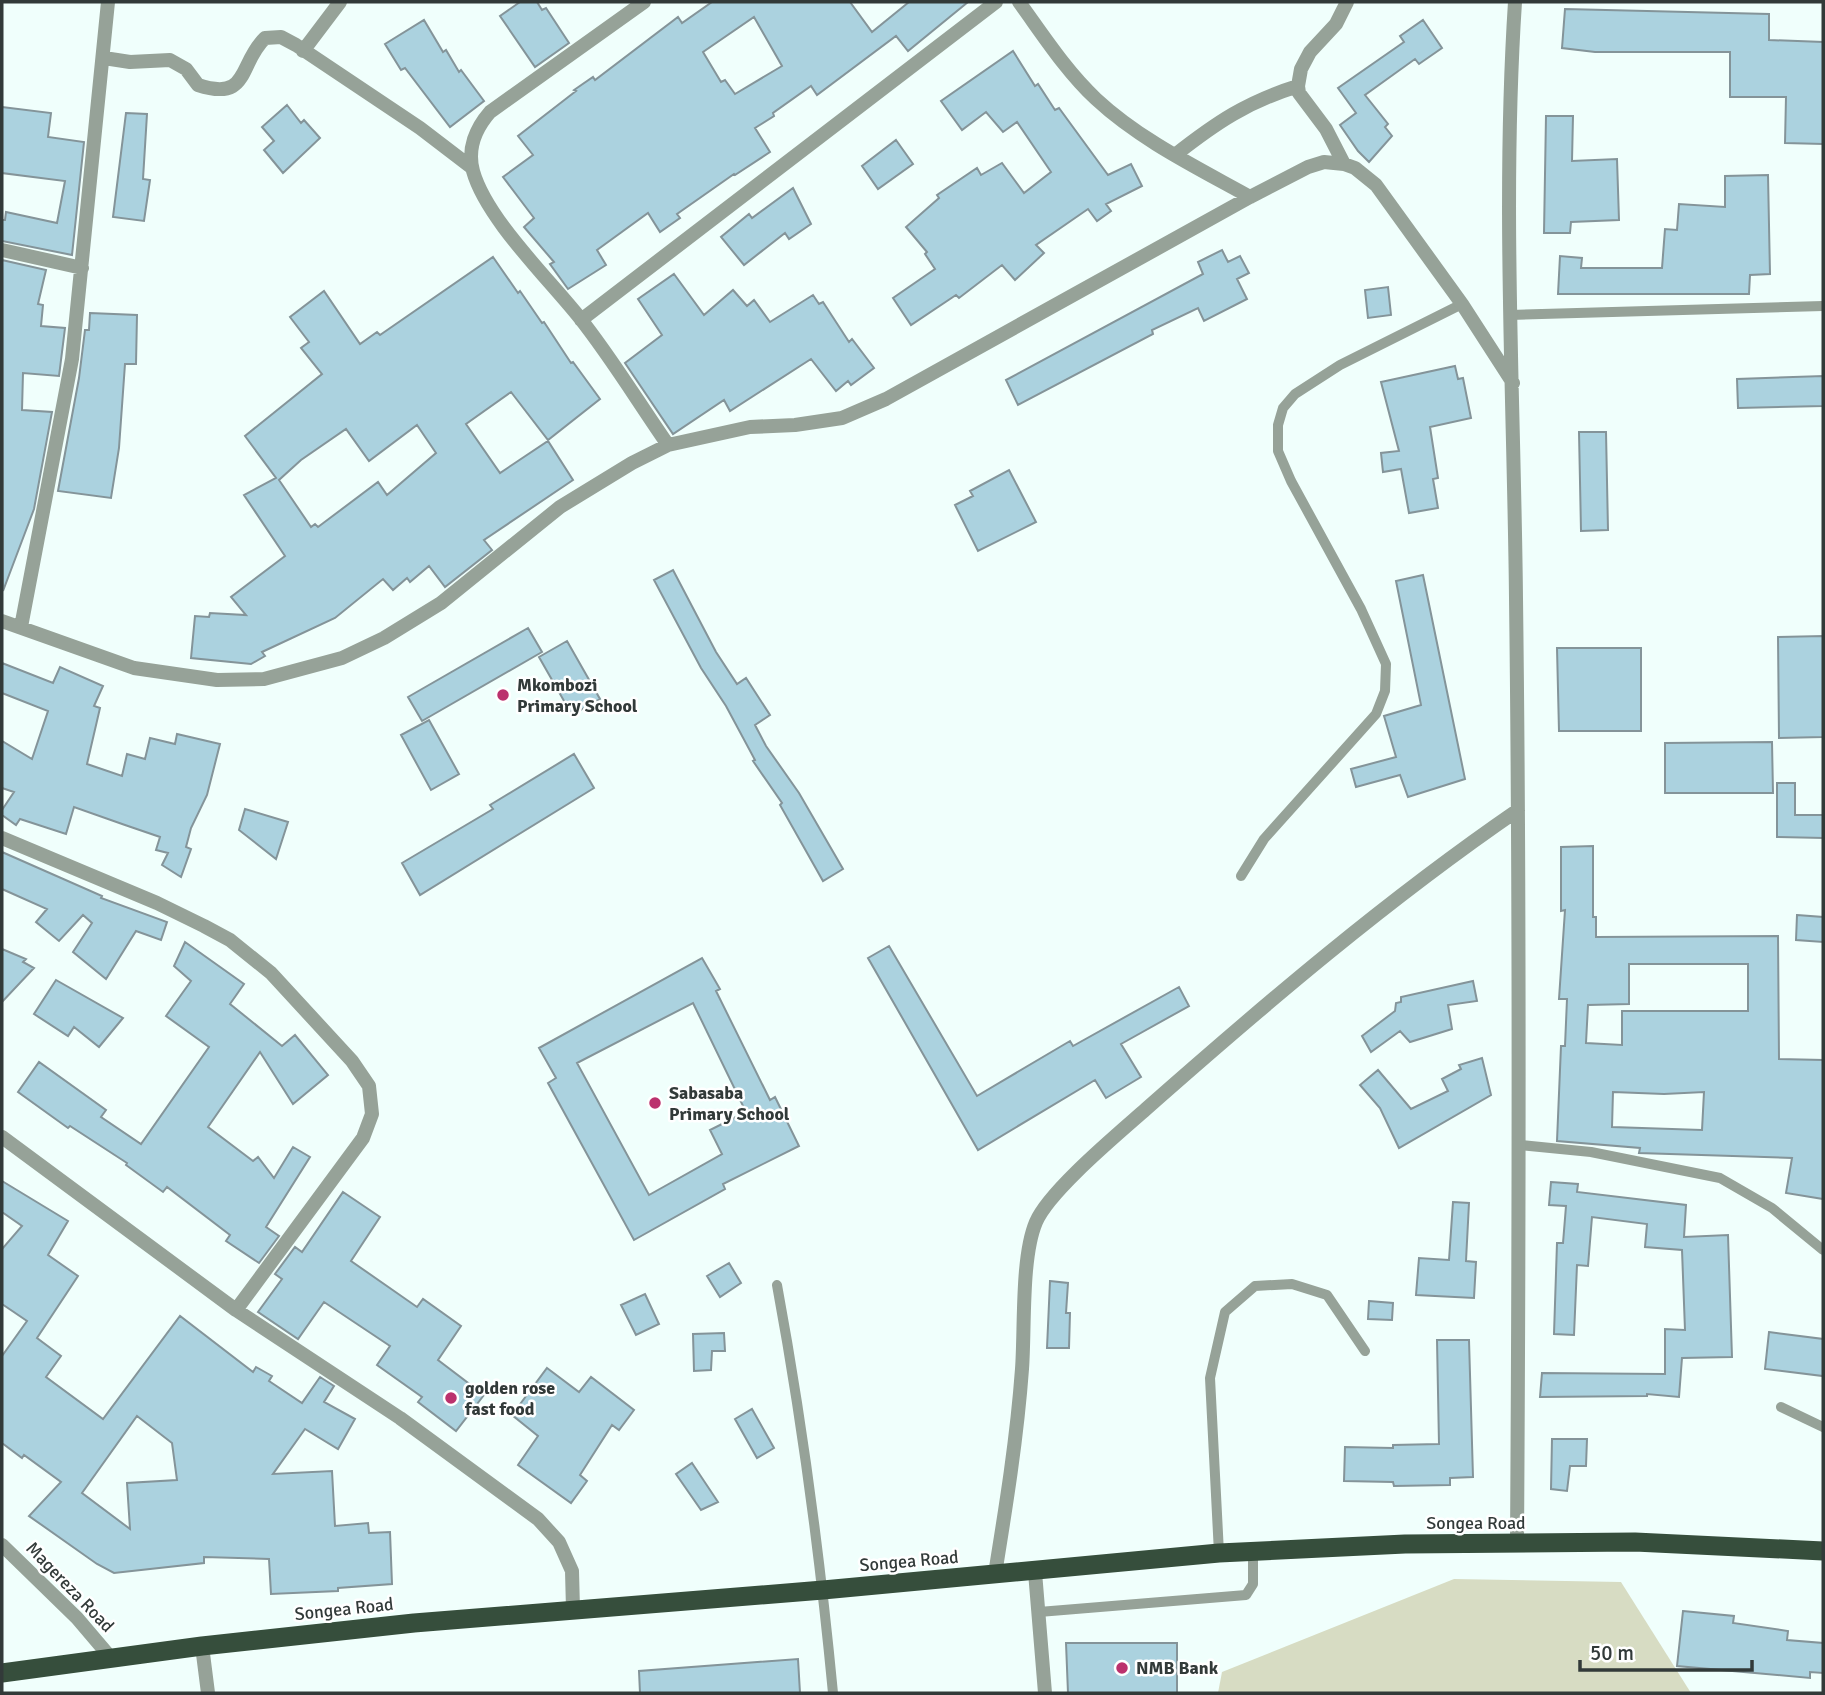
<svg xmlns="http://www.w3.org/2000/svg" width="1825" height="1695" font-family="Signika,sans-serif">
<rect width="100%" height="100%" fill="#f0fffc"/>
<path fill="#d7dcc3" d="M 1454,1579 L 1621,1582 L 1691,1693 L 1218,1693 L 1222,1672 Z"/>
<path fill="#abd2df" stroke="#849499" stroke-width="2" fill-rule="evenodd" d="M 520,2 L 537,2 L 542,10 L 546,8 L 569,43 L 535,67 L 500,16 Z
M 712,2 L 850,2 L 872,32 L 909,2 L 968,2 L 908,51 L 896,36 L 817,95 L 811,86 L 773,113 L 774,116 L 755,128 L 770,152 L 735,175 L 734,174 L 677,214 L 680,218 L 660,232 L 648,213 L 597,250 L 606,265 L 568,289 L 550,264 L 554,262 L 524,227 L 534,218 L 503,177 L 533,155 L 518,136 L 576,91 L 574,90 L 593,77 L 595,80 L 678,17 L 682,23 ZM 754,17 L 782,66 L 735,94 L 725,80 L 721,82 L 703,52 Z
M 1565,9 L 1769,14 L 1769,40 L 1823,42 L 1823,144 L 1785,143 L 1786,97 L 1730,97 L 1730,52 L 1595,52 L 1562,48 Z
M 424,20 L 443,52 L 446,50 L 459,72 L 461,70 L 484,101 L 450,127 L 405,68 L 401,70 L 385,44 Z
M 1423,20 L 1442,48 L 1419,64 L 1415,59 L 1365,95 L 1388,124 L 1385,127 L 1392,136 L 1369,162 L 1358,151 L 1340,125 L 1356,113 L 1338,88 L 1404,42 L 1400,36 Z
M 1013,51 L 1035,86 L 1038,84 L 1055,110 L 1059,108 L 1108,175 L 1131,164 L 1142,186 L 1106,204 L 1111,211 L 1097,221 L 1088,209 L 1036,245 L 1044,253 L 1015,280 L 1002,265 L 959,298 L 956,295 L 911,325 L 893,298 L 935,269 L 925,254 L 927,252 L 906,227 L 939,198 L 937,195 L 977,168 L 981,175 L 1002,163 L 1024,193 L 1051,172 L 1017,122 L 1003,132 L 986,112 L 962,130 L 941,101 Z
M 287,105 L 301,123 L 304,120 L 320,138 L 283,173 L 264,150 L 274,141 L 262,127 Z
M 2,107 L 51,113 L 48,137 L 84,142 L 72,255 L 2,241 L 2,220 L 5,220 L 6,212 L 57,223 L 65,181 L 2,173 Z
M 126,113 L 147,114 L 143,179 L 150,180 L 144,221 L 113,217 Z
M 1546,116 L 1573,116 L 1572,161 L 1617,159 L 1619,220 L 1571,222 L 1570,233 L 1544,233 Z
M 896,140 L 913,164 L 878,189 L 862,166 Z
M 1768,175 L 1770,274 L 1750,275 L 1749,294 L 1558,294 L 1560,256 L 1582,258 L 1581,268 L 1662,268 L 1665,229 L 1677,230 L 1679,204 L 1725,207 L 1725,176 Z
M 793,188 L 811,224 L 789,239 L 785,233 L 744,265 L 721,237 L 749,214 L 752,218 Z
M 1222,250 L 1228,262 L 1240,256 L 1249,273 L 1237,279 L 1247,299 L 1204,321 L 1198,308 L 1152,330 L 1153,334 L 1018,405 L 1006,380 L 1203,274 L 1198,262 Z
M 493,257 L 518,293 L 520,291 L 542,323 L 544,322 L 571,363 L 573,362 L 600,399 L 548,440 L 511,392 L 466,424 L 500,473 L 548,441 L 573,480 L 484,540 L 492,550 L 445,587 L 429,566 L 410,582 L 407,578 L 393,590 L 383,579 L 335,618 L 262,652 L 265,656 L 251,664 L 191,658 L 195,616 L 209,617 L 210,613 L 246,615 L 231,597 L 285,556 L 244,495 L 276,478 L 245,436 L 322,374 L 301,348 L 309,342 L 290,317 L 324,291 L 360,344 L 377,332 L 380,335 ZM 417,425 L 436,453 L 387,495 L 378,482 L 318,527 L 315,524 L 311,527 L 279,480 L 301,460 L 346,429 L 369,461 Z
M 2,260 L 46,270 L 38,304 L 43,305 L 41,326 L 65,328 L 59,376 L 23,373 L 22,410 L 52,412 L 34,509 L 3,591 Z
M 674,274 L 704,315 L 733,290 L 747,306 L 754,300 L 770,322 L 813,295 L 819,304 L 823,302 L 849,342 L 852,339 L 874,368 L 851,385 L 848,381 L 836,391 L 811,359 L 730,411 L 724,400 L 673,434 L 625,363 L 662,335 L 638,299 Z
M 1388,287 L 1391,315 L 1368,318 L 1365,290 Z
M 90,313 L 137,315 L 136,364 L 125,364 L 119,448 L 111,498 L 58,491 L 79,378 L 85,330 L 89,330 Z
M 1455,366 L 1458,379 L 1463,378 L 1471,418 L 1430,427 L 1438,478 L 1433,479 L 1438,508 L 1409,513 L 1401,469 L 1383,472 L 1381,453 L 1399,451 L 1381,382 Z
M 1823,376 L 1823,406 L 1738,408 L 1737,379 Z
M 1579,432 L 1606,432 L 1608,530 L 1581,531 Z
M 1009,470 L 1036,522 L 978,551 L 955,505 L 973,496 L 970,491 Z
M 673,570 L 716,652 L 737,684 L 746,678 L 770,715 L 755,725 L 766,746 L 799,793 L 843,869 L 823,881 L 780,805 L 782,803 L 753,761 L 755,760 L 726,706 L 701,668 L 654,580 Z
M 1423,575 L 1465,779 L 1408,797 L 1400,775 L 1356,787 L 1351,769 L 1396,757 L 1384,716 L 1421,705 L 1396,581 Z
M 528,628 L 542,652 L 422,721 L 408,697 Z
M 1823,636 L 1823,737 L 1779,738 L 1778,637 Z
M 567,641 L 600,699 L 572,715 L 539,657 Z
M 1557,648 L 1641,648 L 1641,731 L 1559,731 Z
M 2,663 L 53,683 L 60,667 L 103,686 L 94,706 L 100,708 L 87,764 L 122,776 L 127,754 L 145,759 L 150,738 L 175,744 L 177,734 L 220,744 L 207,795 L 191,828 L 186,847 L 191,849 L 181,877 L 162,865 L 168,853 L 156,850 L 160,837 L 125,825 L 74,807 L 66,834 L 20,819 L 16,825 L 2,815 L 2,810 L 14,792 L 2,788 L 2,741 L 32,759 L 48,711 L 2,693 Z
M 429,720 L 459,774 L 431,790 L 401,735 Z
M 1772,742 L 1773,793 L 1665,793 L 1665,743 Z
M 574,754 L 594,788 L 420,895 L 402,863 L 493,809 L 490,805 Z
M 1777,783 L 1795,783 L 1795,815 L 1823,815 L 1823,838 L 1777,837 Z
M 245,809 L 288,822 L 276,859 L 239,830 Z
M 1593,846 L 1593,917 L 1596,917 L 1596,937 L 1778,936 L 1779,1059 L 1823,1060 L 1823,1199 L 1786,1193 L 1792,1158 L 1639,1153 L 1640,1148 L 1557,1141 L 1561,1046 L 1565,1046 L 1567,999 L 1559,999 L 1565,910 L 1561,911 L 1561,847 ZM 1629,964 L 1748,964 L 1748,1011 L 1622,1011 L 1622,1045 L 1586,1043 L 1588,1005 L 1629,1004 ZM 1613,1092 L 1664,1094 L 1704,1092 L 1702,1130 L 1612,1127 Z
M 2,852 L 102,896 L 101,898 L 167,922 L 161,940 L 136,931 L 106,979 L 73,952 L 92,923 L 83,915 L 59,941 L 36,922 L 47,909 L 2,889 Z
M 1797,915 L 1823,917 L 1823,942 L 1796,940 Z
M 185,942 L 244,984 L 230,1004 L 282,1046 L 295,1035 L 328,1075 L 293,1104 L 260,1052 L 208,1127 L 253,1161 L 258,1157 L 274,1178 L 293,1147 L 310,1157 L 266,1227 L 279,1236 L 259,1263 L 226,1241 L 230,1235 L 167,1187 L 163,1192 L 126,1165 L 127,1163 L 70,1126 L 68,1128 L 18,1092 L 39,1062 L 106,1110 L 101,1117 L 141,1144 L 209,1047 L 166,1016 L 191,981 L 174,966 Z
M 889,946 L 977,1096 L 1070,1041 L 1073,1046 L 1179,987 L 1189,1006 L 1121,1044 L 1141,1077 L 1106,1098 L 1095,1080 L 978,1150 L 868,958 Z
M 2,949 L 26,959 L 23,962 L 34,968 L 2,1002 Z
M 702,958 L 720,989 L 716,991 L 770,1100 L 775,1097 L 799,1146 L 723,1184 L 725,1189 L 634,1240 L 548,1083 L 556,1078 L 539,1048 ZM 693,1003 L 746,1112 L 710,1130 L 722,1154 L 649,1195 L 577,1063 Z
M 56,980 L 123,1018 L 99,1047 L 74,1027 L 68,1036 L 34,1014 Z
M 1473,981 L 1477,1001 L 1448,1005 L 1452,1029 L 1410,1042 L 1400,1031 L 1371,1052 L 1362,1036 L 1395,1011 L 1396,1003 L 1401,1002 L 1401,997 Z
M 1482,1058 L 1491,1095 L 1399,1148 L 1380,1108 L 1360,1085 L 1378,1070 L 1411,1109 L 1448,1091 L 1442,1079 L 1461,1069 L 1459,1065 Z
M 2,1181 L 68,1221 L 48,1255 L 78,1276 L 37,1338 L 61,1356 L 46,1377 L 103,1419 L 180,1316 L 253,1372 L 256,1367 L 272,1376 L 269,1381 L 302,1403 L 320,1377 L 334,1386 L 324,1402 L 355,1419 L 338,1449 L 305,1429 L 273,1474 L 332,1471 L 335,1526 L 368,1523 L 369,1533 L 390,1532 L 392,1584 L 338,1588 L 338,1591 L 271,1594 L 269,1559 L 204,1557 L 204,1563 L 114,1573 L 97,1564 L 29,1516 L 61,1482 L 24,1455 L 22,1458 L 2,1443 L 2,1356 L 27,1321 L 2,1304 L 2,1249 L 22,1226 L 2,1212 ZM 137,1416 L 172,1443 L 177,1480 L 127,1483 L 130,1529 L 82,1493 Z
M 1551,1182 L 1578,1184 L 1577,1192 L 1686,1205 L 1684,1237 L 1728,1235 L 1732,1357 L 1682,1358 L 1679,1397 L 1647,1394 L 1647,1396 L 1540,1397 L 1542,1373 L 1665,1374 L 1665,1329 L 1685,1330 L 1682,1250 L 1645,1247 L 1647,1224 L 1592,1217 L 1588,1266 L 1577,1265 L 1574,1335 L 1554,1334 L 1557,1243 L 1563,1243 L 1566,1206 L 1549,1205 Z
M 343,1192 L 380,1217 L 351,1261 L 417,1307 L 423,1299 L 461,1326 L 438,1360 L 484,1395 L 456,1431 L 418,1402 L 422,1397 L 377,1365 L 390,1346 L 324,1302 L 298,1339 L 258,1312 L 282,1279 L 275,1274 L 295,1247 L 302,1252 Z
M 1453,1202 L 1469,1203 L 1466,1261 L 1476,1262 L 1474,1298 L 1416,1295 L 1419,1258 L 1449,1260 Z
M 729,1263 L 741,1283 L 720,1297 L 707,1276 Z
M 1050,1281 L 1068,1283 L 1066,1313 L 1070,1313 L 1069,1348 L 1047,1348 Z
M 645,1294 L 659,1324 L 636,1335 L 621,1305 Z
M 1369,1301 L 1393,1303 L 1392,1320 L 1368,1319 Z
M 1769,1332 L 1823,1339 L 1823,1376 L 1765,1369 Z
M 724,1333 L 725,1351 L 712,1351 L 711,1370 L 694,1371 L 693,1334 Z
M 1437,1340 L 1469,1340 L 1473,1477 L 1450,1478 L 1450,1485 L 1394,1486 L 1393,1482 L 1344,1481 L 1345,1447 L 1393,1448 L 1393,1445 L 1439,1444 Z
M 547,1368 L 579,1392 L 591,1377 L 634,1410 L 619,1430 L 612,1425 L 580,1475 L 587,1481 L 571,1503 L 518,1465 L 538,1436 L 512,1415 Z
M 752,1409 L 774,1448 L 757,1458 L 735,1419 Z
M 1552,1439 L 1587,1439 L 1586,1466 L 1570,1466 L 1567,1491 L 1551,1489 Z
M 692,1463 L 718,1502 L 701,1510 L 676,1474 Z
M 1683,1611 L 1734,1616 L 1733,1623 L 1788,1631 L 1787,1640 L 1823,1643 L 1823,1673 L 1810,1672 L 1810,1678 L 1677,1666 Z
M 1066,1643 L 1177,1643 L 1177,1693 L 1068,1693 Z
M 798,1659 L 800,1693 L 640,1693 L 639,1671 Z"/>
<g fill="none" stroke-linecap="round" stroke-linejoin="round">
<path stroke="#96a298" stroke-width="10" d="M 1510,315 L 1823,306
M 1241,876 L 1264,839 L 1376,714 L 1385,691 L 1386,664 L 1361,609 L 1291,481 L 1278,451 L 1278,425 L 1283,408 L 1295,394 L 1340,365 L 1462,304
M 1520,1145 L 1591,1152 L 1720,1178 L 1772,1208 L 1823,1250
M 777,1285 C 802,1420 820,1557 833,1693
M 1781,1407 L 1823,1427
M 1219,1553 L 1210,1378 L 1225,1312 L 1255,1286 L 1292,1284 L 1327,1295 L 1365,1351
M 1039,1612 L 1246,1595 L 1253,1584 L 1253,1551"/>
<path stroke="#96a298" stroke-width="14" d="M 644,2 L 490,112 C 476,128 467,149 473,171 C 486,218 547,277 579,317 C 611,357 638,402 668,445
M 1019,2 C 1043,35 1066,71 1096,99 C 1140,140 1198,168 1250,197
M 1515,2 C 1502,200 1514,400 1516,598 C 1520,914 1519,1229 1517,1544
M 303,51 L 340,2
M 104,58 L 130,62 L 170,60 L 186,69 L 198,85 C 250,102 238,64 265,38 L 281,37 L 296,45 L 420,128 L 471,167
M 1175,155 C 1217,122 1247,102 1298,86
M 1344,164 L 1326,129 L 1299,93 L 1298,86 L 1301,69 L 1310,52 L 1336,24 L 1347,2
M 2,250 L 82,268
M 581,320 L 996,2
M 2,621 L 134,668 L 217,680 L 264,679 L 342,658 L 384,638 L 441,603 L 560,507 L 632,463 L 668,445 L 750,427 L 795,425 L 842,418 L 886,399 L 1250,197 L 1308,167 L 1324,162 L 1344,164 L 1355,168 L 1376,185 L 1462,304 L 1513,383
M 21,627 L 72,359 L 108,2
M 2,838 L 157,903 L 204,926 L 230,940 L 271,973 L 352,1061 L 369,1086 L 372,1114 L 363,1138 L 236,1310
M 2,1137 L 236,1310 L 400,1418 L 538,1519 L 559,1542 L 572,1571 L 573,1609
M 1035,1572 L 1045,1693
M 995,1574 C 1006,1506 1017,1438 1022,1369 C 1025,1329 1021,1257 1036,1222 C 1049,1191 1119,1133 1146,1109 C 1265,1004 1387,900 1518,810
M 202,1646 L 208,1693"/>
<path stroke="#96a298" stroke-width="14" d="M 2,1545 L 77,1618 L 111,1658"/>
<path stroke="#364e3c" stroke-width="19" d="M 2,1673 L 202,1646 L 414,1623 L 823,1590 L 1219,1553 L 1405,1544 L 1635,1542 L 1823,1551"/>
</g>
<g fill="#bb316d" stroke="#fff" stroke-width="2.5">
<circle cx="503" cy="695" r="7"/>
<circle cx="655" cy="1103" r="7"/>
<circle cx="451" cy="1398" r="7"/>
<circle cx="1122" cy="1668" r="7"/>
</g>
<g text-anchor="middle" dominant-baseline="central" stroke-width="5" stroke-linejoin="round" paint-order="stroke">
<g font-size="18" font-weight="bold" fill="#323a39" stroke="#fff" text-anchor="start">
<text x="517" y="685">Mkombozi<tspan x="517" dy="21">Primary School</tspan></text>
<text x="669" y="1093">Sabasaba<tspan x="669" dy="21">Primary School</tspan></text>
<text x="465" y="1388">golden rose<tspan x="465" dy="21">fast food</tspan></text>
<text x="1136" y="1668">NMB Bank</text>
</g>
<g font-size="18" fill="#323a39" stroke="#fff">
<text x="1476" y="1523">Songea Road</text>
<text transform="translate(909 1561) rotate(-5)">Songea Road</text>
<text transform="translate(70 1587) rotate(46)">Magereza Road</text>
<text transform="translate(344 1609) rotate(-6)">Songea Road</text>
</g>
</g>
<rect width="1825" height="1695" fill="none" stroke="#323a39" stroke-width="7"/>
<path d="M1580 1660v10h172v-10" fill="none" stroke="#323a39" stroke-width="3.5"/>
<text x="1590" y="1660" font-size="21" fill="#323a39" stroke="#ffffff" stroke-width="5" paint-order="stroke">50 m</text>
</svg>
